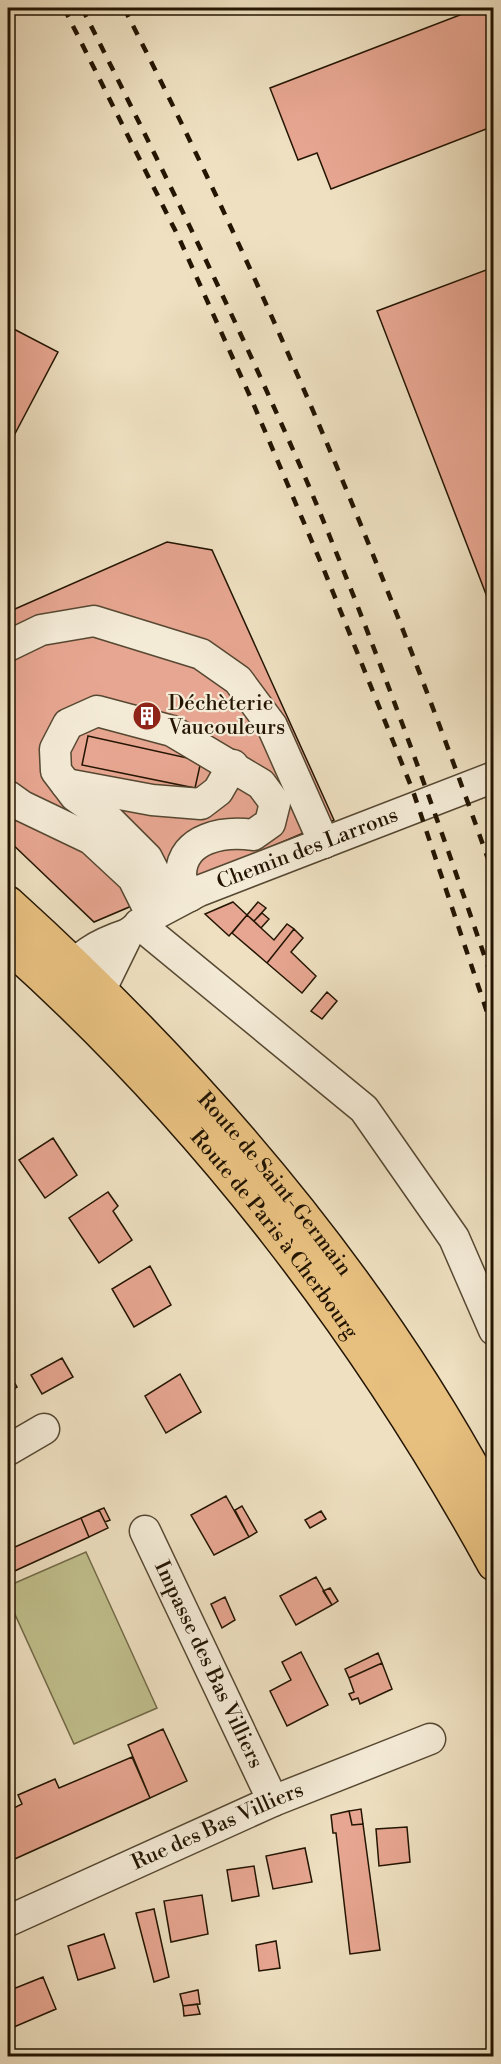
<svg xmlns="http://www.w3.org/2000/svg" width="501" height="2064" font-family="'Libre Bodoni',serif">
<rect width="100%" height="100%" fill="#eee0c1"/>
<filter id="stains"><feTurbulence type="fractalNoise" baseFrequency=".00333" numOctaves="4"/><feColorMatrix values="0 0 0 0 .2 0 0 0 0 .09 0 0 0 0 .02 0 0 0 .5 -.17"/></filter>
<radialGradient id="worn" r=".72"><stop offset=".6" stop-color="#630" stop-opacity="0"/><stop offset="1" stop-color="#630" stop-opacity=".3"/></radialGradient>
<path fill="#c0c08d" stroke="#726a48" stroke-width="1.5" d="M 86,1552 L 157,1708 L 74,1744 L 8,1599 L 8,1586 Z"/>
<path fill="#e7a691" stroke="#231502" stroke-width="1.5" d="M 478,8 L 494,8 L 494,126 L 331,189 L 317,153 L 298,160 L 270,88 Z
M 494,267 L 494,615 L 377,311 Z
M 8,326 L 58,352 L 9,445 L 8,444 Z
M 167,542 L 212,550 L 334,820 L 94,922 L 8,840 L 8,612 Z
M 88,736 L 201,761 L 195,788 L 82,765 Z
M 233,902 L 247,915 L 229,936 L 205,914 Z
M 258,902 L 266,908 L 254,921 L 247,915 Z
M 262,913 L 269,919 L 261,928 L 254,921 Z
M 247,915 L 274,940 L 287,924 L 294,929 L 267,963 L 232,933 Z
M 294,929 L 303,938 L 291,952 L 316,976 L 302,993 L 267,963 Z
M 327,992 L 337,1001 L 322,1019 L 311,1011 Z
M 53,1138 L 77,1175 L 45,1198 L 19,1160 Z
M 108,1192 L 118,1206 L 113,1211 L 132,1240 L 99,1263 L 69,1218 Z
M 150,1266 L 171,1305 L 134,1327 L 112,1289 Z
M 62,1358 L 73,1377 L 42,1394 L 31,1375 Z
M 8,1372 L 17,1387 L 8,1393 Z
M 180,1374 L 201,1412 L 166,1433 L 145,1396 Z
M 226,1496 L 249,1537 L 214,1555 L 191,1515 Z
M 242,1506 L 257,1532 L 249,1537 L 235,1510 Z
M 104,1508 L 110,1520 L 105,1522 L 99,1510 Z
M 99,1510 L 108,1528 L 89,1537 L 81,1518 Z
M 321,1511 L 326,1519 L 310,1528 L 305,1520 Z
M 81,1518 L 89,1537 L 8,1574 L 8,1550 Z
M 316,1577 L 332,1605 L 296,1625 L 280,1596 Z
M 330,1588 L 338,1601 L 332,1605 L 323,1591 Z
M 225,1597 L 235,1620 L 222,1628 L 211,1604 Z
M 301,1652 L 328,1705 L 287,1726 L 270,1691 L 291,1680 L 282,1662 Z
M 378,1653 L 382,1663 L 349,1678 L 345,1669 Z
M 382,1663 L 392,1689 L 360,1704 L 358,1698 L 352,1700 L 349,1694 L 354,1692 L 349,1678 Z
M 163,1729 L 187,1781 L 150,1798 L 128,1745 Z
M 132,1757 L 150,1798 L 8,1862 L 8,1811 L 22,1804 L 18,1795 L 55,1779 L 59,1788 Z
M 361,1809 L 363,1824 L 352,1825 L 349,1811 Z
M 349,1811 L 352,1825 L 363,1824 L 380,1950 L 350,1954 L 336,1833 L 333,1833 L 331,1815 Z
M 407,1827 L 410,1862 L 379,1866 L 376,1829 Z
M 305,1848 L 312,1882 L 273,1889 L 266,1856 Z
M 254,1866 L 259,1896 L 232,1901 L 227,1870 Z
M 202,1895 L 208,1934 L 171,1942 L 164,1901 Z
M 154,1909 L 169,1977 L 154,1982 L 136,1913 Z
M 104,1934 L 115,1968 L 78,1980 L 68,1946 Z
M 276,1941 L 280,1968 L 259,1971 L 256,1945 Z
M 43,1977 L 56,2009 L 14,2027 L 8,2012 L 8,1991 Z
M 198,1990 L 200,2004 L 183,2006 L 180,1994 Z
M 197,2004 L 200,2014 L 184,2016 L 183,2006 Z"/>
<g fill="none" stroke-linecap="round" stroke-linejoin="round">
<g stroke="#564832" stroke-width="33">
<g id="minor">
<path d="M 8,646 L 41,630 L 94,621 L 201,654 L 238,680 L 272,726 L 324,843"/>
<path d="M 66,784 L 152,800 L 201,804 L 218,791 L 233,765"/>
<path d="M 8,796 L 22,806 L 91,839 L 133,878 L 152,916"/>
<path d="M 171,905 L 147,858 L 109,820 L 75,796 L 56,771 L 55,749 L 68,724 L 97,711 L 172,731 L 261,784 L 275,803 L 270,823 L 253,835 C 225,831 182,837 181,874 C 181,881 187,890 190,896"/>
<path d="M 139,924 L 364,1109 L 454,1238 L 494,1330"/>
<path d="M 57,981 C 81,955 95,945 128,934"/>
<path id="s1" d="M 83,1007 L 105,981 L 128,934 L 152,916 L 199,891 L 494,777"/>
<path d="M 8,1450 L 44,1429"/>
<path id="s2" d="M 145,1531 L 273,1801"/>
<path id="s3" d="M 8,1921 L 273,1801 L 430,1739"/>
</g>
</g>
<g stroke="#231502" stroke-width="36">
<g id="major">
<path id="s4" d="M 8,903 C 199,1076 373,1278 494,1507"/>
<path id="s5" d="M 8,945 C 204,1120 367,1333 494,1564"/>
</g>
</g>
<use href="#minor" stroke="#f4ebd7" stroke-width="30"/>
<use href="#major" stroke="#e7c080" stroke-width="33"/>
<path stroke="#231502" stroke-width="4.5" stroke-dasharray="10 10" stroke-linecap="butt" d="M 64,8 L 179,238 L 253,403 L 324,570 L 413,791 L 494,1033
M 82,8 C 161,165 238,323 308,484 C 377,648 437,816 494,984
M 124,8 C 267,288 390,579 494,876"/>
</g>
<defs>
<g id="building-disc" transform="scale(1.5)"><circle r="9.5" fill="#8f2418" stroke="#f4ebd7"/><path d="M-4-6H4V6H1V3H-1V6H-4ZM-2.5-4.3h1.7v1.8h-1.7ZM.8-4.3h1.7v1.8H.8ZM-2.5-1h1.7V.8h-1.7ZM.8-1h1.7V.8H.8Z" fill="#fff"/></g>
</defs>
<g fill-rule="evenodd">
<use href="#building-disc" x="147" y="716"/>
</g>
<g text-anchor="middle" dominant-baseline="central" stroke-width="4.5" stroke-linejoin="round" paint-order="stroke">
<g font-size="21" fill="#231502" stroke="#f4ebd7" text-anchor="start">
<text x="168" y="704">Déchèterie<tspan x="168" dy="24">Vaucouleurs</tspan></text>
</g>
<g font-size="21" fill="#231502" stroke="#f4ebd7">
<text stroke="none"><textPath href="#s1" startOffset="286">Chemin des Larrons</textPath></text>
<text stroke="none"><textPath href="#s4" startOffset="388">Route de Saint-Germain</textPath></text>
<text stroke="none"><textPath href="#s5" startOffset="394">Route de Paris à Cherbourg</textPath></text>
<text stroke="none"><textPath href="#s2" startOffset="148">Impasse des Bas Villiers</textPath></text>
<text stroke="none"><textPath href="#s3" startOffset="230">Rue des Bas Villiers</textPath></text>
</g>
</g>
<rect width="501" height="2064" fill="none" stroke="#eee0c1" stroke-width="30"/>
<rect x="9" y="9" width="483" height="2046" fill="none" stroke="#231502" stroke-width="3"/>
<rect x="15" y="15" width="471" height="2034" fill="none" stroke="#231502" stroke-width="1.5"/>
<rect width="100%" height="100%" filter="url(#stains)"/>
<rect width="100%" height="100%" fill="url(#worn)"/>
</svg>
